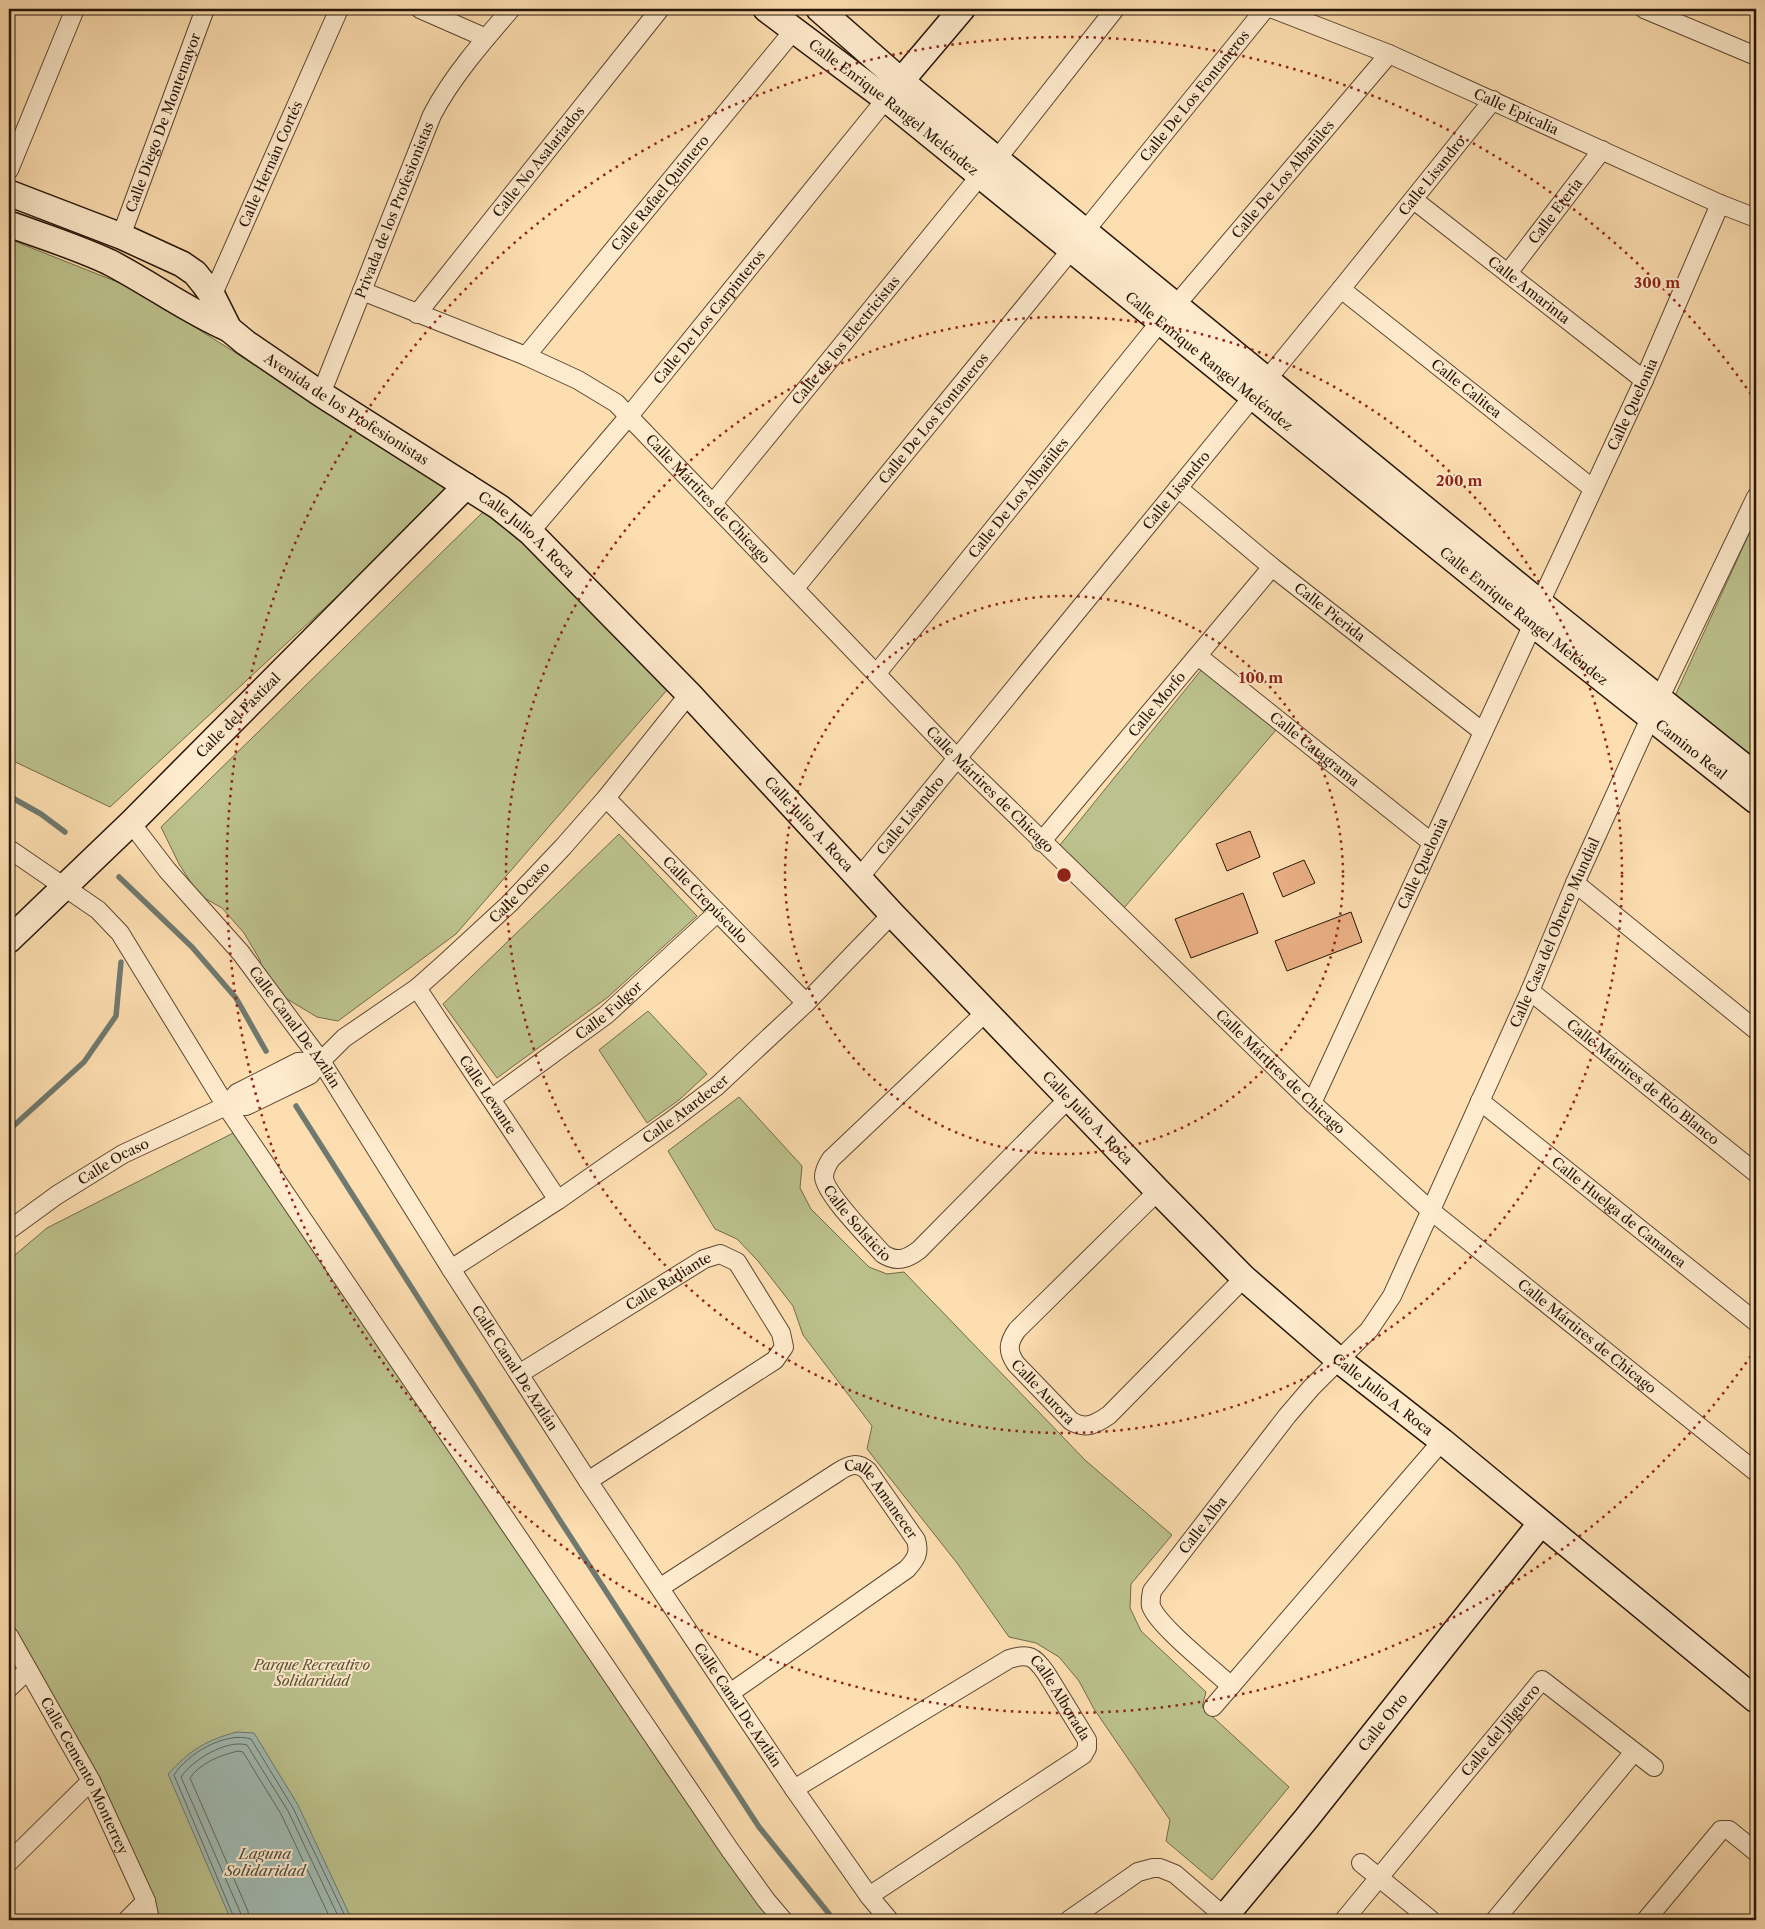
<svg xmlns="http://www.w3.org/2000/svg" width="1765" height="1929" font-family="'Libre Caslon Text',serif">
<rect width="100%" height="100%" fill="#fddeb0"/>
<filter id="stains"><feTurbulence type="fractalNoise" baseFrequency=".004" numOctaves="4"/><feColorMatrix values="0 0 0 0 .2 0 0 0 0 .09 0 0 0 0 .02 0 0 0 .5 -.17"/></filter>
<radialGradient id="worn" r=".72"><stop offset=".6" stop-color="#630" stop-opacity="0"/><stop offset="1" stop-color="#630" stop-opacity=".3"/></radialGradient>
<path fill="#bcc28d" stroke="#706c4a" d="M 9,239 L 135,289 L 452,490 L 110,807 L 9,759 Z
M 483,512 L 529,542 L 667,690 L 456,934 L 338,1021 L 317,1017 L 287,999 L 264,978 L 260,960 L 244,933 L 222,908 L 199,895 L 179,864 L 161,827 Z
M 1754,523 L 1756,524 L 1756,762 L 1674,698 Z
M 1202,669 L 1276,730 L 1124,908 L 1060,845 Z
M 619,834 L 697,916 L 608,997 L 497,1078 L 443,1004 Z
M 648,1011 L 707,1074 L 679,1100 L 647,1123 L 599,1050 Z
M 739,1097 L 802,1166 L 800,1188 L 811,1209 L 869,1267 L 887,1274 L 904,1272 L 1085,1460 L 1172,1535 L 1131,1584 L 1130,1608 L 1141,1631 L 1206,1692 L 1202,1707 L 1289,1787 L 1212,1880 L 1166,1841 L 1170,1820 L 1094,1709 L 1079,1681 L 1059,1657 L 1036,1643 L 1009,1637 L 957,1563 L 867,1449 L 872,1426 L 803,1335 L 793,1306 L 758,1261 L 737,1239 L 715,1229 L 668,1151 Z
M 239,1130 L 783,1920 L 150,1920 L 9,1636 L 9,1260 L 47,1228 Z"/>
<path fill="#a1bbb3" stroke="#6f796f" d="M 237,1732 L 254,1733 L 298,1805 L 352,1920 L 231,1920 L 168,1774 C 189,1751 206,1740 237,1732 Z"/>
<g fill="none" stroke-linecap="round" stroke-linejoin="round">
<path stroke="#63685e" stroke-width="1" d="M 235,1920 L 174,1775 C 187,1754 225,1731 251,1739 L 293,1808 L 347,1920
M 242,1920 L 241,1914 L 181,1777 C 192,1760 227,1739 247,1745 L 288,1811 L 340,1920
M 249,1920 L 248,1911 L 190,1778 C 200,1763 221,1755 238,1751 L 243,1752 L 281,1814 L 331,1920"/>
<path stroke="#6f796f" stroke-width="5.5" d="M 9,796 L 41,814 L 65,832
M 119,877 L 192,947 L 236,998 L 266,1051
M 296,1106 L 559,1519 L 759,1827 L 834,1920
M 9,1130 L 84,1062 L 116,1016 L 121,962"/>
</g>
<path fill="#eaaf84" stroke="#251508" d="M 1250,831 L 1260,857 L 1227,871 L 1216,844 Z
M 1304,860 L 1315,883 L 1283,897 L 1273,873 Z
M 1243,893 L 1258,933 L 1191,958 L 1175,919 Z
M 1351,912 L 1362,942 L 1287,971 L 1275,941 Z"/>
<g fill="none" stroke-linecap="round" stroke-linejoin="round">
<g stroke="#5b4732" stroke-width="20">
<g id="street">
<path d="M 420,9 L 486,38"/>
<path id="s1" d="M 1273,9 L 1389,54 L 1720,204 L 1756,218"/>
<path d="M 1644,9 L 1756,56"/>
<path d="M 997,159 L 1115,9"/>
<path d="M 9,170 L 75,9"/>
<path id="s2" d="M 1414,200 L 1644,380"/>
<path id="s3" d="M 1085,231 L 1265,9"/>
<path id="s4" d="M 121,236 L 205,9"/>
<path id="s5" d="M 1508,273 L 1602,150"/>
<path id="s6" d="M 1341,289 L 1592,488"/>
<path id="s7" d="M 362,291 L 526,356 L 578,380 L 616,403 L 957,758 L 1312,1103 L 1430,1210 L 1756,1472"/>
<path id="s8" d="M 209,303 L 339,9"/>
<path id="s9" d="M 1176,305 L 1389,54"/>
<path id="s10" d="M 417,314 L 660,9"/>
<path id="s11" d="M 526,356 L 794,30"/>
<path id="s12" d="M 321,394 L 432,115 C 451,78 484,40 511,9"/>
<path id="s13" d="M 1178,488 L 1272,567 L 1483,732"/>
<path id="s14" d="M 713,503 L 979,177"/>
<path id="s15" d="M 530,532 L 629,416 L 886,99"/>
<path id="s16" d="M 795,588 L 1071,250"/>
<path id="s17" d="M 1540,603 L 1644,380 L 1720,204"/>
<path id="s18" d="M 1198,656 L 1431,842"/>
<path id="s19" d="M 877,673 L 1160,322"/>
<path id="s20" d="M 606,798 L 806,1003"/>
<path id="s21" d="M 131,823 L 167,870 L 241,953 L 321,1061 L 451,1269 L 588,1481 L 794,1789 L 869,1896 L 889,1920"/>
<path id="s22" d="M 1041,842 L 1272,567"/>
<path d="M 9,849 L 98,910 L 120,933 L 226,1106 L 730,1850 L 766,1900 L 783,1920"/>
<path id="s23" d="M 859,878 L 1341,289 L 1493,100"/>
<path d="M 1575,883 L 1756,1030"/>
<path id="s24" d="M 417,988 L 558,1200"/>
<path id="s25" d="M 1530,991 L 1756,1173"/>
<path id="s26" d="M 987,1011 L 831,1159 C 827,1165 824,1171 824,1177 C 825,1194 870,1239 883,1254 C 897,1263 907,1259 919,1250 L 1069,1098"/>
<path id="s27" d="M 492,1098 L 606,1015 L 717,913"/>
<path id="s28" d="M 1480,1101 L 1756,1322"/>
<path id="s29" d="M 1312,1103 L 1533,624"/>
<path id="s30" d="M 226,1106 L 246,1106 L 310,1075 L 321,1061 L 344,1038 L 417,988 L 444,964 L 509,904 L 563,847 L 606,798 L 689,694"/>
<path id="s31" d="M 1158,1191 L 1017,1330 C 1008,1343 1007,1351 1016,1364 L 1071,1421 C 1086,1430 1096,1424 1109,1415 L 1244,1278"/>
<path id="s32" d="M 9,1230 L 57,1195 L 123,1154 L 226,1106 L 237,1093 L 298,1062 L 321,1061"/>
<path id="s33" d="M 451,1269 L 558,1200 L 671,1121 L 717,1086 L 806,1003 L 892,914"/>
<path id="s34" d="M 519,1374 L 704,1259 L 720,1254 L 737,1262 L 781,1333 L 784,1347 L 775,1360 L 588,1481"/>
<path id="s35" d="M 661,1587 L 838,1472 C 850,1464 858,1462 868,1471 L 916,1540 C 920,1553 916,1559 907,1569 L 730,1693"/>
<path id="s36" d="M 9,1636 L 91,1781 L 146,1901 L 150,1920"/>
<path id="s37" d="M 1231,1686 C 1213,1669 1158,1626 1151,1606 C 1150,1601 1151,1596 1152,1591 L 1287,1416 L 1311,1388 L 1369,1330 L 1392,1296 L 1530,991 L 1575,883 L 1651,716 L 1756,497"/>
<path d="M 9,1688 L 28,1670"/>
<path d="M 1213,1707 L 1442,1441"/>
<path id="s38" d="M 794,1789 L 1009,1659 C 1029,1653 1034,1656 1046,1673 L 1087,1740 L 1087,1748 L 1083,1755 L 869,1896"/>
<path d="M 9,1862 L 91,1781"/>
<path d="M 1361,1863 L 1431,1920"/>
<path d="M 127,1920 L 146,1901"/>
<path d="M 1069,1920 L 1138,1872 L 1153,1868 L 1160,1868 L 1175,1874 L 1225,1917"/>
<path id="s39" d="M 1344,1920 L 1542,1680 L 1654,1767"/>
<path d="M 1495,1920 L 1634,1752"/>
<path d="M 1646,1920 L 1721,1830 L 1729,1830 L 1756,1852"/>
</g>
</g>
<g stroke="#251508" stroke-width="28">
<g id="secondary">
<path id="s40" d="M 766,9 L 886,99 L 1533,624 L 1756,801"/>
<path d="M 819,9 L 901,81 L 1540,603 L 1756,776"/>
<path d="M 901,81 L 962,9"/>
<path id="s41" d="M 9,193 L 121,236 L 182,264 L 195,273 L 204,284 L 213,297 L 229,329 L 246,343 L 321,394 L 499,507 L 530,532 L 689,694 L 892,914 L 1158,1191 L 1244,1278 L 1340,1361 L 1442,1441 L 1756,1700"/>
<path d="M 9,224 C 42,236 77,247 109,262 C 150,283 187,311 229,329"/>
<path id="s42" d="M 9,940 L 131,823 L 466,486"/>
<path id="s43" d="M 1222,1920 L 1306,1819 L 1541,1523"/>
</g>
</g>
<use href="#street" stroke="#feeacc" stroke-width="18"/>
<use href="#secondary" stroke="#feeacc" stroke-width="25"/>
</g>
<g fill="none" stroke="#8f2418" stroke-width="2.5" stroke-dasharray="2.5 5">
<circle cx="1064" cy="875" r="279"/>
<circle cx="1064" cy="875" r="558"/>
<path d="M1755 1350A838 838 0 1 1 1755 400"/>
</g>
<g text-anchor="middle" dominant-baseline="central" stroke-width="4" stroke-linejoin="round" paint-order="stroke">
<g font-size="14" fill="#251508" stroke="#feeacc">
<text stroke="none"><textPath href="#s3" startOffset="174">Calle De Los Fontaneros</textPath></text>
<text stroke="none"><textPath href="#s40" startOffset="161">Calle Enrique Rangel Meléndez</textPath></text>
<text stroke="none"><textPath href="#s1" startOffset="264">Calle Epicalia</textPath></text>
<text stroke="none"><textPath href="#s4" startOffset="121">Calle Diego De Montemayor</textPath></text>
<text stroke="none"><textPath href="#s10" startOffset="195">Calle No Asalariados</textPath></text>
<text stroke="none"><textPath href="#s8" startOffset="152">Calle Hernán Cortés</textPath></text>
<text stroke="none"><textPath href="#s23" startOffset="906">Calle Lisandro</textPath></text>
<text stroke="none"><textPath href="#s9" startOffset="165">Calle De Los Albañiles</textPath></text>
<text stroke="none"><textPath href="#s11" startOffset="211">Calle Rafael Quintero</textPath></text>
<text stroke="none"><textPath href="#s12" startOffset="198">Privada de los Profesionistas</textPath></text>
<text stroke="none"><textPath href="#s5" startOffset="78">Calle Eteria</textPath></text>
<text stroke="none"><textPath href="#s2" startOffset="146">Calle Amarinta</textPath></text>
<text stroke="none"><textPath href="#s15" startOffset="280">Calle De Los Carpinteros</textPath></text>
<text stroke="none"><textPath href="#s14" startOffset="210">Calle de los Electricistas</textPath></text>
<text stroke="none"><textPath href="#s40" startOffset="566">Calle Enrique Rangel Meléndez</textPath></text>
<text stroke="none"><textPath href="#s6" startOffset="160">Calle Calitea</textPath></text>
<text stroke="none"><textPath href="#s17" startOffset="219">Calle Quelonia</textPath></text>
<text stroke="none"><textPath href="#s41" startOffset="411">Avenida de los Profesionistas</textPath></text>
<text stroke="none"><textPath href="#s16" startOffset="219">Calle De Los Fontaneros</textPath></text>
<text stroke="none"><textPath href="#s23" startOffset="501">Calle Lisandro</textPath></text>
<text stroke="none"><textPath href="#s19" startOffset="225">Calle De Los Albañiles</textPath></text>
<text stroke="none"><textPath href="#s7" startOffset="411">Calle Mártires de Chicago</textPath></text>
<text stroke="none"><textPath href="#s41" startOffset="631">Calle Julio A. Roca</textPath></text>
<text stroke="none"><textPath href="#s13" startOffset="196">Calle Pierida</textPath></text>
<text stroke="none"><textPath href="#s40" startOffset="971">Calle Enrique Rangel Meléndez</textPath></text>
<text stroke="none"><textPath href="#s22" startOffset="180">Calle Morfo</textPath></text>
<text stroke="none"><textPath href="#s42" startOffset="321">Calle del Pastizal</textPath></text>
<text stroke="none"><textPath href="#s18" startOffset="149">Calle Catagrama</textPath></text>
<text stroke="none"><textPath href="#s40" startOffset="1185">Camino Real</textPath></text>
<text stroke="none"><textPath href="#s7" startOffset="816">Calle Mártires de Chicago</textPath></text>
<text stroke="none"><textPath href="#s23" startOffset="81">Calle Lisandro</textPath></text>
<text stroke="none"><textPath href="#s41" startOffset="1036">Calle Julio A. Roca</textPath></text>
<text stroke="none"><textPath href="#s29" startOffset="264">Calle Quelonia</textPath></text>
<text stroke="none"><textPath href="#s30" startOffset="370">Calle Ocaso</textPath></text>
<text stroke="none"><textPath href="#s20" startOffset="142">Calle Crepúsculo</textPath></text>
<text stroke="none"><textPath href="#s37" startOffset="908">Calle Casa del Obrero Mundial</textPath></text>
<text stroke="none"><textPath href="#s27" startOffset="146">Calle Fulgor</textPath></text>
<text stroke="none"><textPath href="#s21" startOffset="262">Calle Canal De Aztlán</textPath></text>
<text stroke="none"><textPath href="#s7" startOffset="1221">Calle Mártires de Chicago</textPath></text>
<text stroke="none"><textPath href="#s25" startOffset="145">Calle Mártires de Río Blanco</textPath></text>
<text stroke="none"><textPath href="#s24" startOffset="128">Calle Levante</textPath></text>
<text stroke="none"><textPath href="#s33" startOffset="284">Calle Atardecer</textPath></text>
<text stroke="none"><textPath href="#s41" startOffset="1441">Calle Julio A. Roca</textPath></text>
<text stroke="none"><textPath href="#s32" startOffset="125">Calle Ocaso</textPath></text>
<text stroke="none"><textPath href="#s28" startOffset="178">Calle Huelga de Cananea</textPath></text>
<text stroke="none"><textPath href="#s26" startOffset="292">Calle Solsticio</textPath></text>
<text stroke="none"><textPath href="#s34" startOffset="176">Calle Radiante</textPath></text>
<text stroke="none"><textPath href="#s7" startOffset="1626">Calle Mártires de Chicago</textPath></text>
<text stroke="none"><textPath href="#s21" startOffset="668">Calle Canal De Aztlán</textPath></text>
<text stroke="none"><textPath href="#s31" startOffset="274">Calle Aurora</textPath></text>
<text stroke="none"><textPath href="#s41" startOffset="1846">Calle Julio A. Roca</textPath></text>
<text stroke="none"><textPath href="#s35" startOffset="272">Calle Amanecer</textPath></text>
<text stroke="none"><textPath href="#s37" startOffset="212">Calle Alba</textPath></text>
<text stroke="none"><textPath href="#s38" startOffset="324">Calle Alborada</textPath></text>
<text stroke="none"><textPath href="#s21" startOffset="1072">Calle Canal De Aztlán</textPath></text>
<text stroke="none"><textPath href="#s43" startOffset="255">Calle Orto</textPath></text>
<text stroke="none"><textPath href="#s39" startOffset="246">Calle del Jilguero</textPath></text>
<text stroke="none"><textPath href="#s36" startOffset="159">Calle Cemento Monterrey</textPath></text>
</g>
<g font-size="14" font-style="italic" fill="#5a5237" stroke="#feeacc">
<text x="312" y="1665">Parque Recreativo<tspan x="312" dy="16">Solidaridad</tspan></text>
</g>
<g font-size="15" font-style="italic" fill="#504f44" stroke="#feeacc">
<text x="265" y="1853">Laguna<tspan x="265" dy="17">Solidaridad</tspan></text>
</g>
</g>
<circle cx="1064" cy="875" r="8" fill="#8f2418" stroke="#feeacc" stroke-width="2.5"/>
<g font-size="15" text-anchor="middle" font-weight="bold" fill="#8f2418" stroke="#feeacc" stroke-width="4" stroke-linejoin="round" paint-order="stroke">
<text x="1657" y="288">300 m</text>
<text x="1459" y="486">200 m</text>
<text x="1261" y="683">100 m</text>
</g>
<rect width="1765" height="1929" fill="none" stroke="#fddeb0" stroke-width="30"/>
<rect x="10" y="10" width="1745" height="1909" fill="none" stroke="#251508" stroke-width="2.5"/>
<rect x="15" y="15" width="1735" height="1899" fill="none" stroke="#251508"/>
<rect width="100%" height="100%" filter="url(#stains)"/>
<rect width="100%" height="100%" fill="url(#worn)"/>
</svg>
